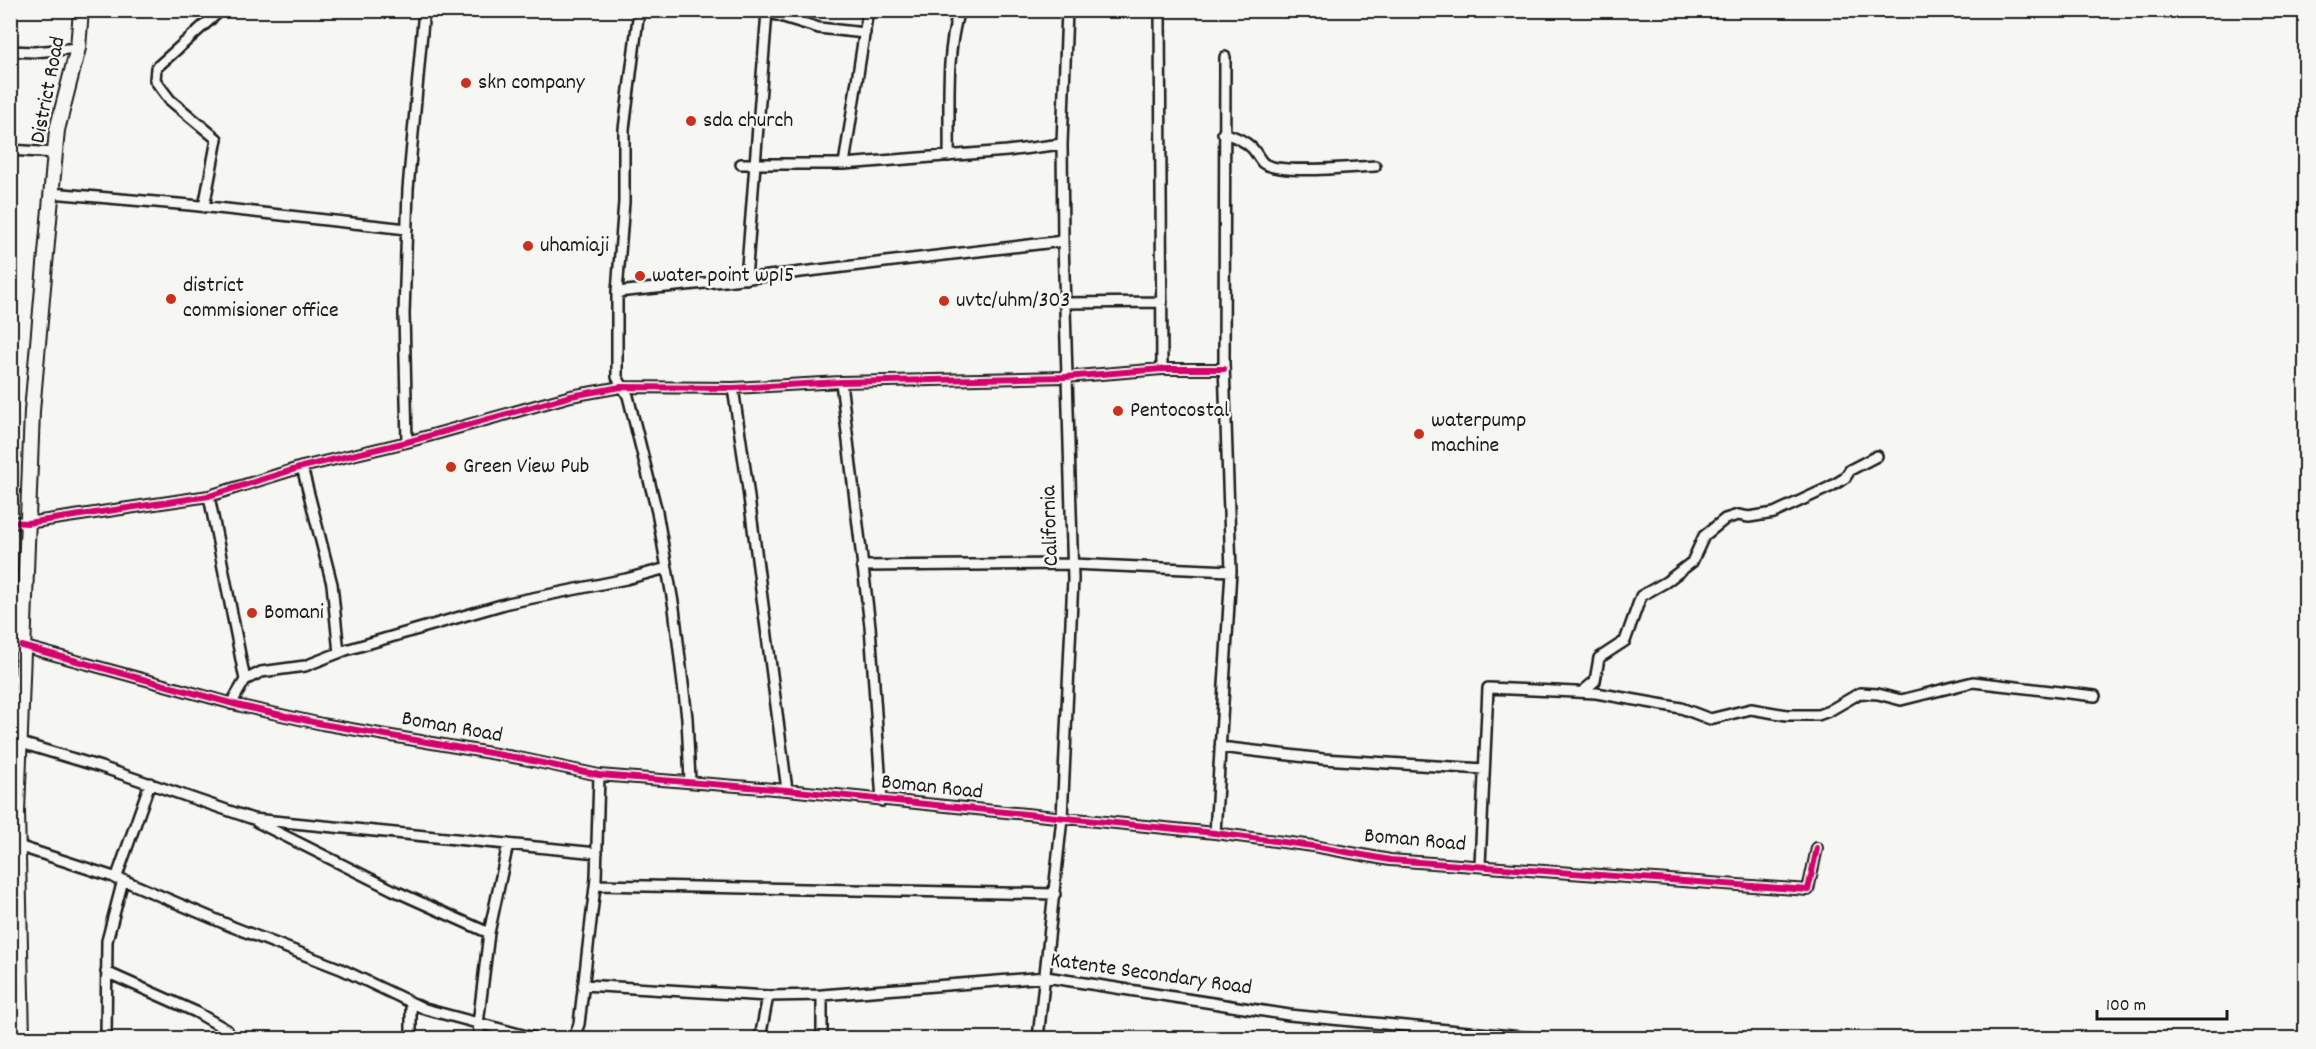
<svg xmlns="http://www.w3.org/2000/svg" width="2316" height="1049" font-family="Dekko,sans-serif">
<rect width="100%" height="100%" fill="#f6f6f2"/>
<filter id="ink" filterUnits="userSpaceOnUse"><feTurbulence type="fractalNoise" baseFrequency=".0167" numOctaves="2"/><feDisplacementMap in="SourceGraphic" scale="12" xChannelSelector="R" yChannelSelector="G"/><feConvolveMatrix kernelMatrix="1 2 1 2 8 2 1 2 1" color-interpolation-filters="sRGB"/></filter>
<g filter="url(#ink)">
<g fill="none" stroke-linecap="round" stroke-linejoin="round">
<g stroke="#1c1c1c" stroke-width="14">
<path id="street" d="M 639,10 L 624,129 L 624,202 L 617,292 L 617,377 L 628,396 L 657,512 L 674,608 L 687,718 L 690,781
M 1160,10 L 1162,369
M 764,11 L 819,28 L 865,33
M 10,51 L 34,52 L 78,48
M 1223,133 C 1234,136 1244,140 1252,148 C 1256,152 1259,159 1263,163 C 1279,175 1353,167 1375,166
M 10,150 L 55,153
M 949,156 C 950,109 945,56 959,10
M 741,164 L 844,164 L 1007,151 L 1062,144
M 844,164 L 868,10
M 51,193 L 190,205 L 407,229
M 204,207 L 217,139 L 170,100 L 155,80 L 156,68 L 221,10
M 746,279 L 767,12
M 617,292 L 725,281 L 1063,241
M 1064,303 L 1162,302
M 841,382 L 870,626 L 882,801
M 733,388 L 747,482 L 787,790
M 407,442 L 404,314 L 408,189 L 424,10
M 302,467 L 332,584 L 339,653
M 209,496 L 245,680
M 10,522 L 27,523 L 209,496 L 302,467 L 407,442 L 571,396 L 621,387 L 733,388 L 841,382 L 1065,377 L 1162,369 L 1224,369
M 862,566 L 1072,564 L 1231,571
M 22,646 L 241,706 L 322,724 L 519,758 L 599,775 L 787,790 L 1215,833 L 1313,846 L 1390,860 L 1808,890 L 1817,848
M 10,679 L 21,680
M 1582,692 L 1595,681 L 1599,658 L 1625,641 L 1641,596 L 1666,582 L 1692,562 L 1704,536 L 1725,519 L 1738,515 L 1749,517 L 1774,513 L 1830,487 L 1845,478 L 1850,470 L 1877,456
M 231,704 L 245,680 L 261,672 L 305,666 L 346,650 L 508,603 L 626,579 L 667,568
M 21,743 L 101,767 L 253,819 L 597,853
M 1220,747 L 1323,759 L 1484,769
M 257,822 L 393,890 L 489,933
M 1215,833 L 1231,571 L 1224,364 L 1225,57
M 18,846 L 123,880 L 233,927 L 341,969 L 425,1009 L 534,1038
M 1480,865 L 1488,688 L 1596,693 L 1681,708 L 1710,719 L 1751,709 L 1787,715 L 1818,715 L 1829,711 L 1860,693 L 1878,694 L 1901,700 L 1973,682 L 2095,696
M 116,879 L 150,783
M 596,885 L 1055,894
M 106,972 L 196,1012 L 227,1030 L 230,1038
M 583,985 L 768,996 L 822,995 L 1046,977 L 1289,1015 L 1533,1038
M 106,1038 L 107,941 L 123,880
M 411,1038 L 411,1003
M 480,1038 L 478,1024 L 489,933 L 508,844
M 574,1038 L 579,1024 L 596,878 L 599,775
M 760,1038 L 768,996
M 822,1038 L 822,995
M 1038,1038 L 1062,818 L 1073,579 L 1063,241 L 1062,144 L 1067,10"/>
</g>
<g stroke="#1c1c1c" stroke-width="18">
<path id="secondary" d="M 22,1038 L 17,812 L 32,411 L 57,130 L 78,48 L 81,10"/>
</g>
<use href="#street" stroke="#f6f6f2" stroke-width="9"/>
<use href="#secondary" stroke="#f6f6f2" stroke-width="14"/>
<g stroke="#f6f6f2" stroke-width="10">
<path id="cycleway" d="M 10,522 L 27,523 L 209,496 L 302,467 L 407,442 L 571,396 L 621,387 L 733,388 L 841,382 L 1065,377 L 1162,369 L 1224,369
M 22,646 L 241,706 L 322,724 L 519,758 L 599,775 L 787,790 L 1215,833 L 1313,846 L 1390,860 L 1808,890 L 1817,848"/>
</g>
<use href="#cycleway" stroke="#d6006c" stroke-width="6"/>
</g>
</g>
<g fill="#c8321e" stroke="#f6f6f2" stroke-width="2">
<circle cx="466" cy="83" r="6"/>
<circle cx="691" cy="121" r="6"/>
<circle cx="528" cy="246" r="6"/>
<circle cx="640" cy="276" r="6"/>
<circle cx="171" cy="299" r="6"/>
<circle cx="944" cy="301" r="6"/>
<circle cx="1118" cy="411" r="6"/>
<circle cx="1419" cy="434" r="6"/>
<circle cx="451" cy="467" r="6"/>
<circle cx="252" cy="613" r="6"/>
</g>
<g text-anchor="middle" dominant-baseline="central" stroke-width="5" stroke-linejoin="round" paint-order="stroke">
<g font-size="22" fill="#1c1c1c" stroke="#f6f6f2" text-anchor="start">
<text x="478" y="83">skn company</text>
<text x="703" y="121">sda church</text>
<text x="540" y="246">uhamiaji</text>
<text x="652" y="276">water point wp15</text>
<text x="183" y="286">district<tspan x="183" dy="25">commisioner office</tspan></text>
<text x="956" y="301">uvtc/uhm/303</text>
<text x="1130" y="411">Pentocostal</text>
<text x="1431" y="421">waterpump<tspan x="1431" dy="25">machine</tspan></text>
<text x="463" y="467">Green View Pub</text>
<text x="264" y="613">Bomani</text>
</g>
<g font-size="22" fill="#1c1c1c" stroke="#f6f6f2">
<text transform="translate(49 90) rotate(-79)">District Road</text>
<text transform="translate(1051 526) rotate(-92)">California</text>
<text transform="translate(452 728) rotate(10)">Boman Road</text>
<text transform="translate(932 788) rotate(6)">Boman Road</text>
<text transform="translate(1415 841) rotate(5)">Boman Road</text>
<text transform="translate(1151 975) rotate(8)">Katente Secondary Road</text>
</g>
</g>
<rect width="2316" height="1049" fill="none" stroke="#f6f6f2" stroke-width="36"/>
<rect x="18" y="18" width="2280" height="1013" fill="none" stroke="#1c1c1c" stroke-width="2" filter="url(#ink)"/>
<path d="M2097 1010v9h130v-9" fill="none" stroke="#1c1c1c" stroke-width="3"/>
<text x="2106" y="1010" font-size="18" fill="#1c1c1c" stroke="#f6f6f2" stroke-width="4.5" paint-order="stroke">100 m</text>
</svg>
